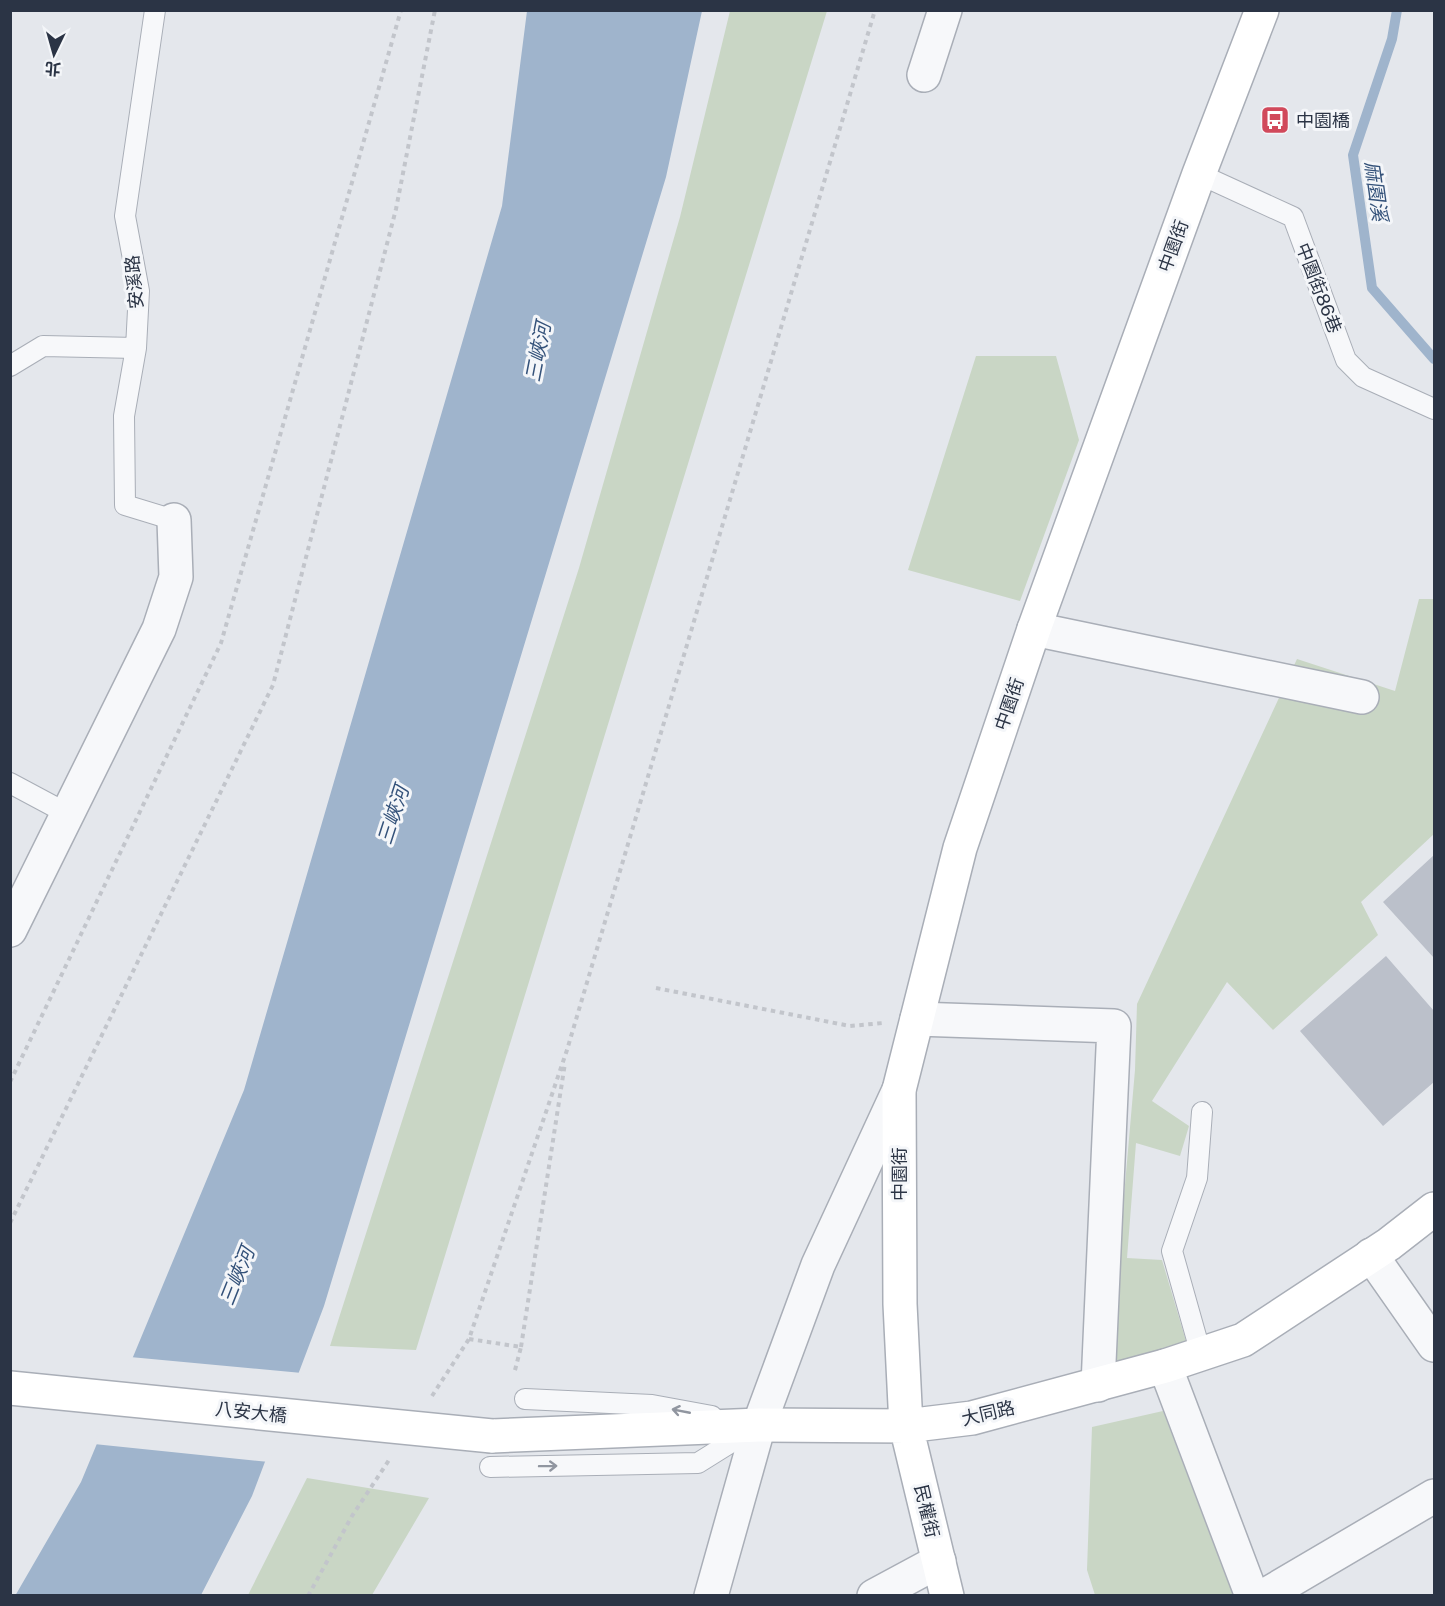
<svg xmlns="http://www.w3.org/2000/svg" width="1445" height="1606" font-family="'Public Sans','Noto Sans TC',sans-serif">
<rect width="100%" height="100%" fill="#e4e7ec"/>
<path fill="#c9d6c5" d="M 730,11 L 827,11 L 416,1350 L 330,1346 L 579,568 L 680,217 Z
M 976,356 L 1056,356 L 1079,440 L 1020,601 L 908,570 Z
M 1419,599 L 1434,599 L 1434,834 L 1361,902 L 1378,935 L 1273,1030 L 1227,982 L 1152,1101 L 1189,1126 L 1180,1156 L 1136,1143 L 1127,1258 L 1162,1260 L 1186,1341 L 1109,1368 L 1135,1070 L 1137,1004 L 1297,659 L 1395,691 Z
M 1163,1411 L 1233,1595 L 1095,1595 L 1087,1570 L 1092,1427 Z
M 307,1478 L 429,1498 L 372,1595 L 248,1595 Z"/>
<path fill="#9fb4cc" d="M 527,11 L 702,11 L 666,177 L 324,1306 L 252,1496 L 201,1595 L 15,1596 L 81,1482 L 244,1090 L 502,206 Z"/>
<path fill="#e4e7ec" d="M 130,1357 L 302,1373 L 269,1462 L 94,1444 Z"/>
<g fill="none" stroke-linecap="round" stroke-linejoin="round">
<path stroke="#9fb4cc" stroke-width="10" d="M 1397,10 L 1392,39 L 1353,155 L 1372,288 L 1434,359"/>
</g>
<path fill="#bbc0ca" d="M 1434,855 L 1434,958 L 1383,902 Z
M 1386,956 L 1434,1011 L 1434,1082 L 1383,1126 L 1300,1031 Z"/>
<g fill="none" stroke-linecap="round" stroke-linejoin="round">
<g stroke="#a9aeb7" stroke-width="22">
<path id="lane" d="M 155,10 L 125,216 L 139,291 L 136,348 L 124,416 L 125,505 L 174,520
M 1199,174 L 1293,217 L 1346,360 L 1363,377 L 1434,409
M 10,366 L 43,346 L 136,348
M 10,783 L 68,814
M 1201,1354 L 1172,1251 L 1197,1178 L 1202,1112
M 525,1399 L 652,1405 L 712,1416
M 490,1467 L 698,1463 L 754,1428"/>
</g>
<g stroke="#a9aeb7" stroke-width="36">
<path id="street" d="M 924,75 L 945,10
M 1034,629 L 1362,697
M 10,930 L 159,629 L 176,577 L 174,520
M 917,1019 L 1114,1026 L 1098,1385
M 1371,1255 L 1434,1345
M 1165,1366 L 1252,1596
M 711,1596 L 759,1425 L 818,1265 L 899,1090
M 874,1596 L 939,1561
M 1264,1596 L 1434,1496"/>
</g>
<g stroke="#a9aeb7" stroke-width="36">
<path id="secondary" d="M 492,1436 L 759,1425 L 906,1426 L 972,1418 L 1165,1366 L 1243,1340 L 1389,1244 L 1434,1209
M 947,1596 L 906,1426 L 900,1304 L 899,1090 L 960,848 L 1034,629 L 1199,174 L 1262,10"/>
</g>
<path stroke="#c2c5cb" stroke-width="4" stroke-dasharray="4.5 4.5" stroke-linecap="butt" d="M 656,988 L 850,1026 L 883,1023
M 10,1082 L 221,643 L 401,10
M 10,1223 L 273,685 L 396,209 L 435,10
M 469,1339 L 521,1347 L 514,1374
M 521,1347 L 565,1063
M 432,1396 L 469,1339 L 567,1050 L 875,10
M 308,1596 L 352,1516 L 389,1460"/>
<use href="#lane" stroke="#f7f8fa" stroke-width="20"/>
<use href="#street" stroke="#f7f8fa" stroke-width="33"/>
<use href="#secondary" stroke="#fff" stroke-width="33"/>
<g stroke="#a9aeb7" stroke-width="36" stroke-linecap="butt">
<path id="secondary-bridge" d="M 10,1388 L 492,1436"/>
</g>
<use href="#secondary-bridge" stroke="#fff" stroke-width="33"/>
</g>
<defs><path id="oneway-shaft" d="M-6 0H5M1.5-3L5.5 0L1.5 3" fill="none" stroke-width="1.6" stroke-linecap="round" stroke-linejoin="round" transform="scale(1.5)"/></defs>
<g stroke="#9196a0">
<use href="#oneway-shaft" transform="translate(681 1411) rotate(-169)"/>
<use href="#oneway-shaft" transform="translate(548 1466) rotate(-1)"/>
</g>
<defs>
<g id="bus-square" transform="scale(1.5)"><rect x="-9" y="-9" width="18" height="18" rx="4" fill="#d1495b" stroke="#f4f6f9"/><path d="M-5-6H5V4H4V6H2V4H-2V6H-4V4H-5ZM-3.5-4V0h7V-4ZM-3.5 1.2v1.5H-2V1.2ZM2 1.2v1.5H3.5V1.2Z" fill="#fff"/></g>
</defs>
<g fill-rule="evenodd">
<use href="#bus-square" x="1275" y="120"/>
</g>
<g text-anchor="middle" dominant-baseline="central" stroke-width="6" stroke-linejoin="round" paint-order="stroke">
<g font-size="18" fill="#2b3445" stroke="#f4f6f9" text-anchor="start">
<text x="1296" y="120">中園橋</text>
</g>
<g font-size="18" fill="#2b3445" stroke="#f4f6f9">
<text transform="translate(1173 246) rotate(-70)">中園街</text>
<text transform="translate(134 282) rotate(-95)">安溪路</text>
<text transform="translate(1319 288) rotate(69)">中園街86巷</text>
<text transform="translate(1009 704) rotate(-71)">中園街</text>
<text transform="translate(899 1174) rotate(-90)">中園街</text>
<text transform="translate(251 1412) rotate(6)">八安大橋</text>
<text transform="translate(988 1413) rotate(-13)">大同路</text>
<text transform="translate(927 1511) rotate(77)">民權街</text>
</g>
<g font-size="20" font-style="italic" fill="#34527a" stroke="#f4f6f9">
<text transform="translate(1376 191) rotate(82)">麻園溪</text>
<text transform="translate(538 352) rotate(-79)">三峽河</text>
<text transform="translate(393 815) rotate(-72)">三峽河</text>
<text transform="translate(237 1276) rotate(-68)">三峽河</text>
</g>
</g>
<rect width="1445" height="1606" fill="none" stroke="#2b3445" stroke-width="24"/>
<g transform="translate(54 54) rotate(185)" stroke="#f4f6f9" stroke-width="4.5" paint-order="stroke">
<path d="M0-4.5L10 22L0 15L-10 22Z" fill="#2b3445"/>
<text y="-9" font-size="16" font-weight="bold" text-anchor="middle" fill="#2b3445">北</text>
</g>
</svg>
